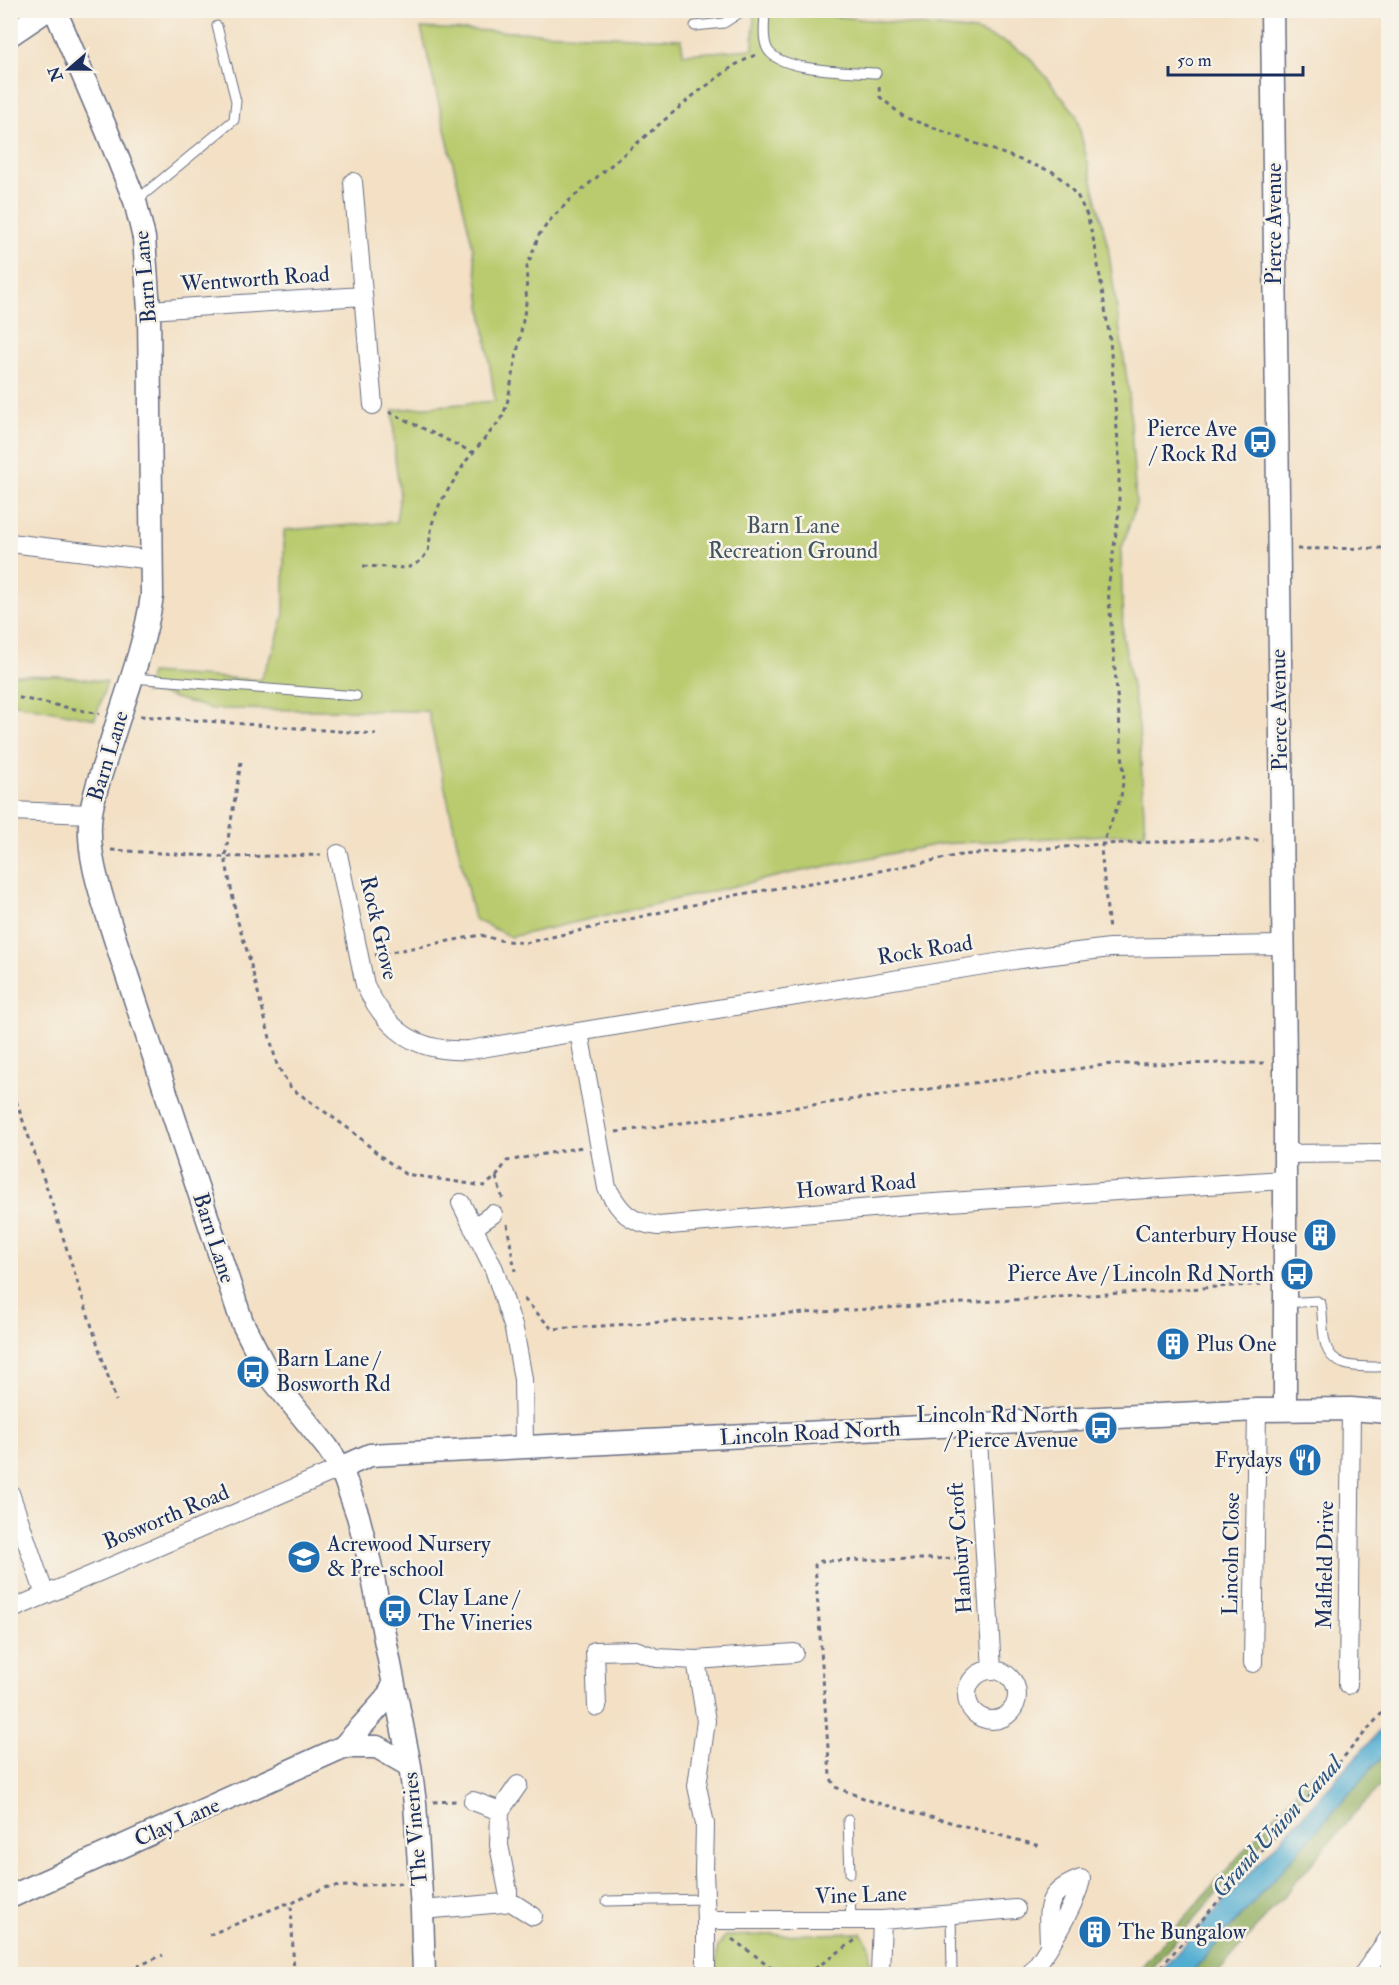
<svg xmlns="http://www.w3.org/2000/svg" width="1399" height="1985" font-family="'IM FELL Double Pica',serif">
<rect width="100%" height="100%" fill="#f7f3e8"/>
<filter id="ink" filterUnits="userSpaceOnUse"><feTurbulence type="fractalNoise" baseFrequency=".0167" numOctaves="2"/><feDisplacementMap in="SourceGraphic" scale="12" xChannelSelector="R" yChannelSelector="G"/><feConvolveMatrix kernelMatrix="1 2 1 2 8 2 1 2 1" color-interpolation-filters="sRGB"/></filter>
<filter id="wash" filterUnits="userSpaceOnUse"><feTurbulence type="fractalNoise" baseFrequency=".008" numOctaves="4" result="noise"/><feDisplacementMap in="SourceGraphic" scale="24" xChannelSelector="R" yChannelSelector="G"/><feGaussianBlur stdDeviation="1.35" result="paint"/><feColorMatrix in="noise" values="0 0 0 0 0 0 0 0 0 0 0 0 0 0 0 0 0 1.4 0 .05"/><feComposite in="paint" operator="in"/></filter>
<g filter="url(#wash)">
<rect width="100%" height="100%" fill="#f3e0c5"/>
<path fill="#b9cb6e" stroke="#6a7d66" stroke-width="1.5" d="M 769,10 L 821,11 L 822,15 L 976,31 L 1007,43 L 1028,56 L 1076,114 L 1108,247 L 1129,394 L 1136,504 L 1121,551 L 1123,636 L 1139,726 L 1145,833 L 940,844 L 792,873 L 511,937 L 474,919 L 428,711 L 212,709 L 161,694 L 145,693 L 150,673 L 260,680 L 274,650 L 284,614 L 284,530 L 396,522 L 400,495 L 395,458 L 393,410 L 495,401 L 472,243 L 421,28 L 681,39 L 683,54 L 753,49 L 754,11 L 768,12 Z
M 11,675 L 61,676 L 107,682 L 95,719 L 11,703 Z
M 861,1933 L 870,1946 L 870,1974 L 716,1974 L 717,1949 L 725,1936 Z"/>
<path fill="#92af61" stroke="#566f60" stroke-width="1.5" d="M 1388,1750 L 1388,1779 L 1352,1816 L 1217,1974 L 1190,1974 Z
M 1314,1771 L 1318,1779 L 1146,1974 L 1135,1974 Z"/>
<path fill="#53add1" stroke="#376e98" stroke-width="1.5" d="M 1388,1722 L 1388,1750 L 1190,1974 L 1158,1974 Z"/>
</g>
<g filter="url(#ink)">
<g fill="none" stroke-linecap="round" stroke-linejoin="round">
<g stroke="#676d82" stroke-width="11">
<path id="service" d="M 765,10 C 765,22 762,37 767,48 C 777,72 851,71 876,73
M 695,26 L 724,23 L 744,10
M 137,200 L 234,120 L 236,101 L 217,26
M 133,678 L 356,696
M 1285,1303 L 1317,1301 L 1321,1304 C 1323,1317 1322,1330 1325,1342 C 1331,1372 1365,1366 1388,1367
M 848,1820 L 850,1873
M 850,1896 L 851,1920
M 607,1901 L 705,1899
M 951,1914 L 952,1974"/>
</g>
<g stroke="#676d82" stroke-width="20">
<path id="minor" d="M 353,182 L 373,405
M 149,310 L 363,296
M 10,543 L 153,560
M 10,811 L 91,814
M 338,854 L 365,985 C 387,1031 417,1053 469,1050 L 1020,959 L 1110,948 L 1282,945
M 579,1032 L 607,1188 C 621,1213 629,1222 658,1226 L 920,1204 L 1284,1180
M 1284,1154 L 1388,1153
M 461,1203 L 494,1269 L 514,1329 L 523,1379 L 524,1446
M 473,1228 L 493,1214
M 977,1424 L 992,1669
M 10,1493 L 45,1595
M 10,1610 L 341,1468
M 696,1660 L 794,1653
M 1253,1663 L 1257,1410
M967 1695a25 25 0 1 1 50 0a25 25 0 1 1-50 0Z
M 1348,1685 L 1351,1409
M 597,1707 L 595,1651 L 635,1650 L 657,1658 L 696,1660 L 706,1721 L 697,1786 L 705,1824 L 704,1872 L 706,1920 L 706,1974
M 473,1801 L 500,1811
M 508,1900 L 533,1916
M 422,1910 L 504,1903 L 508,1900 L 508,1891 L 499,1845 L 500,1811 L 518,1785
M 706,1920 L 882,1920 L 1016,1909
M 880,1974 L 882,1920
M 1030,1974 C 1045,1956 1077,1902 1081,1879 C 1043,1893 1048,1908 1049,1944
M 1363,1974 L 1388,1939"/>
</g>
<g stroke="#676d82" stroke-width="25">
<path id="tertiary" d="M 55,10 L 107,131 L 135,201 L 144,238 L 149,310 L 152,596 C 144,651 123,702 107,755 C 101,774 94,793 91,813 C 85,854 103,900 115,939 L 242,1322 L 269,1375 L 327,1447 L 341,1468 L 358,1516 L 370,1563 L 410,1766 L 415,1803 L 422,1910 L 424,1974
M 1272,10 L 1285,1063 L 1285,1409
M 10,35 L 47,10
M 341,1468 L 370,1455 L 1257,1410 L 1351,1409 L 1388,1412
M 343,1747 L 377,1747 L 410,1766
M 10,1897 L 343,1747 L 386,1699 L 394,1685"/>
</g>
<path stroke="#676d82" stroke-width="3" stroke-dasharray="4.5 4.5" stroke-linecap="butt" d="M 879,87 L 880,97 L 904,117 L 1053,172 L 1065,182 L 1078,197 L 1087,215 L 1095,246 L 1110,340 L 1119,455 L 1119,511 L 1108,589 L 1124,775 L 1121,797 L 1101,848 L 1109,931
M 389,412 L 474,453
M 1297,549 L 1388,548
M 363,566 L 407,568 L 419,562 L 428,552 L 432,524 L 440,503 L 466,461 L 502,418 L 507,404 L 520,338 L 526,303 L 527,267 L 539,235 L 551,219 L 571,199 L 694,95 L 735,65 L 757,54
M 10,696 L 100,714
M 140,716 L 376,734
M 241,762 L 225,857 L 237,919 L 248,954 L 277,1065 L 291,1088 L 352,1131 L 378,1154 L 405,1174 L 484,1186 L 496,1177 L 507,1161 L 582,1147
M 111,850 L 225,857 L 321,855
M 375,955 L 481,935 L 498,940 L 525,943 L 741,894 L 854,876 L 961,855 L 1103,844 L 1206,840 L 1263,840
M 10,1084 L 49,1194 L 116,1401
M 616,1132 L 1112,1064 L 1265,1063
M 496,1177 L 503,1200
M 507,1224 L 515,1271
M 524,1299 L 552,1329 L 1265,1284
M 968,1558 L 821,1561 L 815,1565 L 830,1776 L 835,1787 L 874,1802 L 1040,1846
M 433,1802 L 456,1801
M 209,1935 L 285,1904 L 291,1904
M 732,1939 L 781,1974
M 120,1974 L 163,1955
M 294,1974 L 291,1904 L 306,1895 L 328,1887 L 401,1883
M 807,1974 L 857,1939
M 1155,1974 L 1388,1706"/>
<use href="#service" stroke="#fff" stroke-width="9"/>
<use href="#minor" stroke="#fff" stroke-width="18"/>
<use href="#tertiary" stroke="#fff" stroke-width="22"/>
</g>
</g>
<defs>
<g id="bus-disc" transform="scale(1.725)"><circle r="9.5" fill="#1f6fb2" stroke="#f7f3e8"/><path d="M-5-6H5V4H4V6H2V4H-2V6H-4V4H-5ZM-3.5-4V0h7V-4ZM-3.5 1.2v1.5H-2V1.2ZM2 1.2v1.5H3.5V1.2Z" fill="#fff"/></g>
<g id="building-disc" transform="scale(1.725)"><circle r="9.5" fill="#1f6fb2" stroke="#f7f3e8"/><path d="M-4-6H4V6H1V3H-1V6H-4ZM-2.5-4.3h1.7v1.8h-1.7ZM.8-4.3h1.7v1.8H.8ZM-2.5-1h1.7V.8h-1.7ZM.8-1h1.7V.8H.8Z" fill="#fff"/></g>
<g id="restaurant-disc" transform="scale(1.725)"><circle r="9.5" fill="#1f6fb2" stroke="#f7f3e8"/><path d="M-5-6h1v4h1v-4h1v4h1v-4h1v5L-1.5 .5V6h-2V.5L-5-1ZM5-6V6H3V1.5H1.5Q1.5-4 5-6Z" fill="#fff"/></g>
<g id="school-disc" transform="scale(1.725)"><circle r="9.5" fill="#1f6fb2" stroke="#f7f3e8"/><path d="M0-5L7-2L0 1L-7-2ZM-4 1L0 2.5L4 1V4Q0 6-4 4Z" fill="#fff"/></g>
</defs>
<g fill-rule="evenodd">
<use href="#bus-disc" x="1260" y="442"/>
<use href="#building-disc" x="1320" y="1235"/>
<use href="#bus-disc" x="1297" y="1274"/>
<use href="#building-disc" x="1173" y="1344"/>
<use href="#bus-disc" x="253" y="1372"/>
<use href="#bus-disc" x="1101" y="1428"/>
<use href="#restaurant-disc" x="1305" y="1460"/>
<use href="#school-disc" x="304" y="1557"/>
<use href="#bus-disc" x="395" y="1611"/>
<use href="#building-disc" x="1095" y="1932"/>
</g>
<g text-anchor="middle" dominant-baseline="central" stroke-width="5" stroke-linejoin="round" paint-order="stroke">
<g font-size="22" fill="#1b2f5e" stroke="#f7f3e8">
<text transform="translate(1274 224) rotate(-90)">Pierce Avenue</text>
<text transform="translate(145 277) rotate(-95)">Barn Lane</text>
<text transform="translate(255 279) rotate(-4)">Wentworth Road</text>
<text transform="translate(1279 710) rotate(-91)">Pierce Avenue</text>
<text transform="translate(108 756) rotate(-73)">Barn Lane</text>
<text transform="translate(379 928) rotate(77)">Rock Grove</text>
<text transform="translate(925 950) rotate(-9)">Rock Road</text>
<text transform="translate(856 1186) rotate(-5)">Howard Road</text>
<text transform="translate(214 1238) rotate(72)">Barn Lane</text>
<text transform="translate(810 1433) rotate(-3)">Lincoln Road North</text>
<text transform="translate(166 1517) rotate(-23)">Bosworth Road</text>
<text transform="translate(960 1548) rotate(-94)">Hanbury Croft</text>
<text transform="translate(1231 1554) rotate(-89)">Lincoln Close</text>
<text transform="translate(1325 1565) rotate(-89)">Malfield Drive</text>
<text transform="translate(177 1822) rotate(-24)">Clay Lane</text>
<text transform="translate(415 1829) rotate(-95)">The Vineries</text>
<text transform="translate(861 1895) rotate(-2)">Vine Lane</text>
</g>
<g font-size="22" fill="#1b2f5e" stroke="#f7f3e8" text-anchor="end">
<text x="1237" y="429">Pierce Ave<tspan x="1237" dy="25">/ Rock Rd</tspan></text>
<text x="1297" y="1235">Canterbury House</text>
<text x="1274" y="1274">Pierce Ave / Lincoln Rd North</text>
<text x="1196" y="1344" text-anchor="start">Plus One</text>
<text x="276" y="1359" text-anchor="start">Barn Lane /<tspan x="276" dy="25">Bosworth Rd</tspan></text>
<text x="1078" y="1415">Lincoln Rd North<tspan x="1078" dy="25">/ Pierce Avenue</tspan></text>
<text x="1282" y="1460">Frydays</text>
<text x="327" y="1544" text-anchor="start">Acrewood Nursery<tspan x="327" dy="25">&amp; Pre-school</tspan></text>
<text x="418" y="1598" text-anchor="start">Clay Lane /<tspan x="418" dy="25">The Vineries</tspan></text>
<text x="1118" y="1932" text-anchor="start">The Bungalow</text>
</g>
<g font-size="22" fill="#425662" stroke="#f7f3e8">
<text x="793" y="526">Barn Lane<tspan x="793" dy="25">Recreation Ground</tspan></text>
</g>
<g font-size="24" font-style="italic" fill="#2c5580" stroke="#f7f3e8">
<text transform="translate(1277 1827) rotate(-48)">Grand Union Canal</text>
</g>
</g>
<rect width="1399" height="1985" fill="none" stroke="#f7f3e8" stroke-width="36"/>
<g transform="translate(69 69) rotate(250)" stroke="#f7f3e8" stroke-width="4.5" paint-order="stroke">
<path d="M0-4.5L10 22L0 15L-10 22Z" fill="#1b2f5e"/>
<text y="-9" font-size="16" font-weight="bold" text-anchor="middle" fill="#1b2f5e">N</text>
</g>
<path d="M1168 66v9h135v-9" fill="none" stroke="#1b2f5e" stroke-width="3"/>
<text x="1177" y="66" font-size="18" fill="#1b2f5e" stroke="#f7f3e8" stroke-width="4.5" paint-order="stroke">50 m</text>
</svg>
